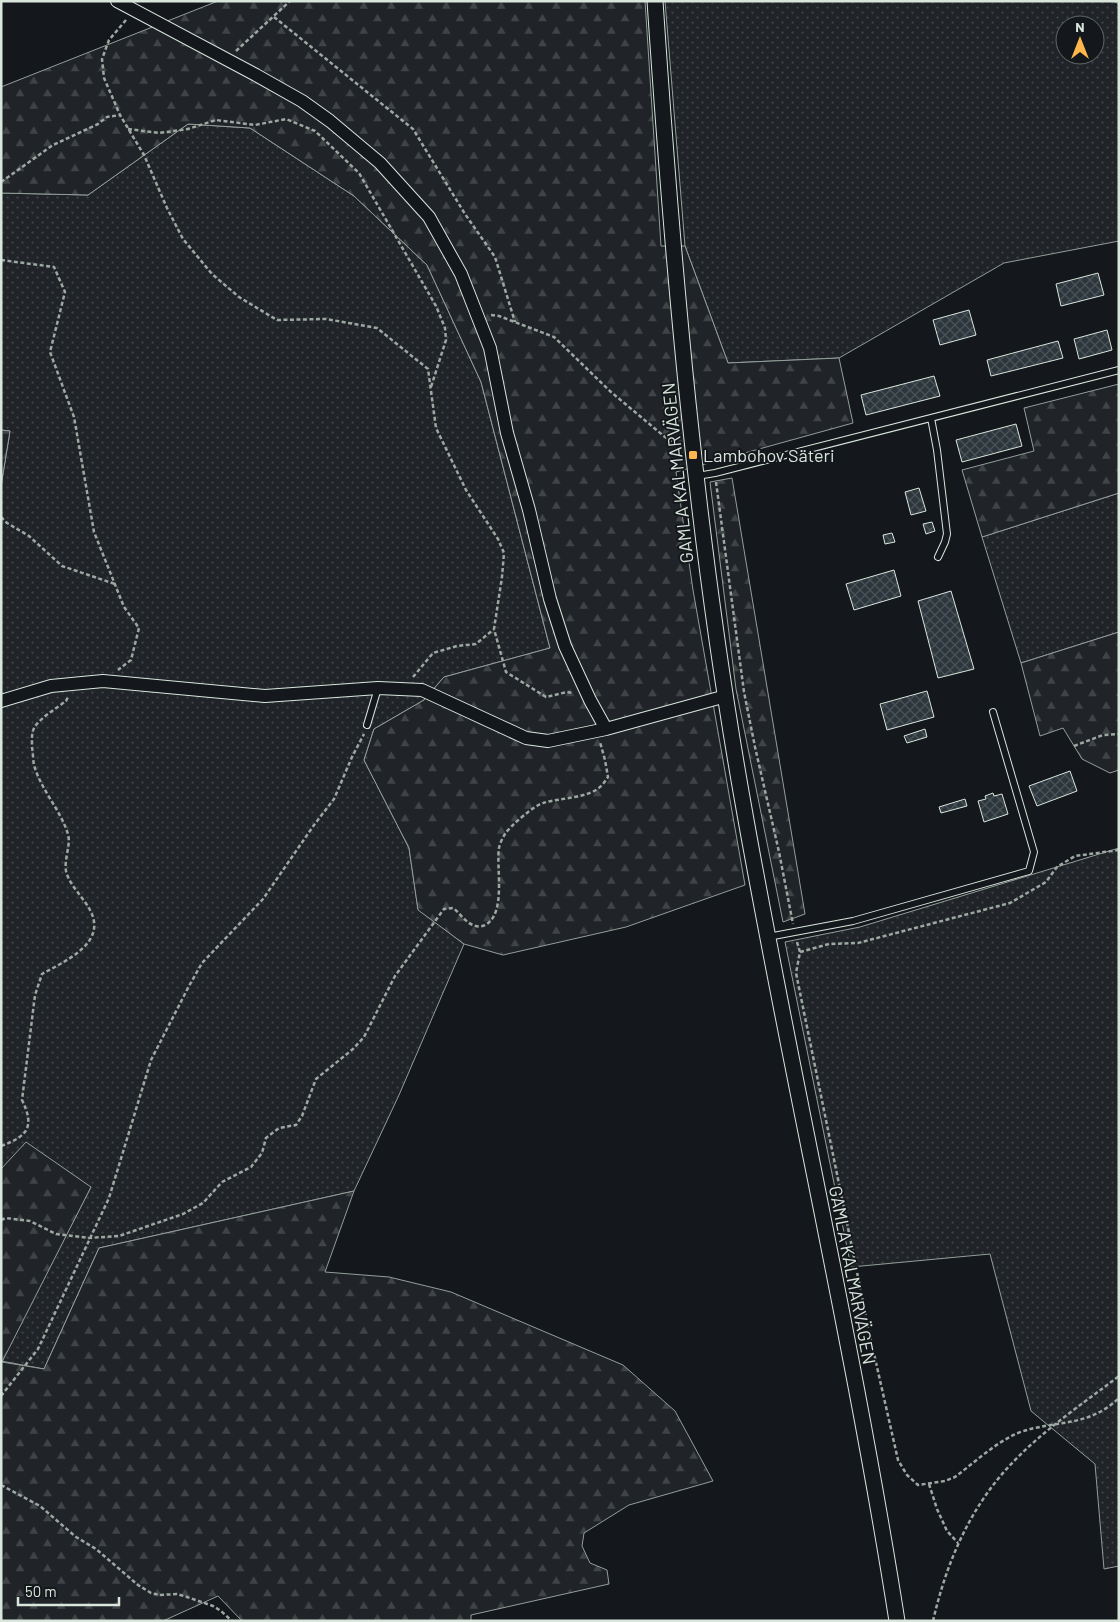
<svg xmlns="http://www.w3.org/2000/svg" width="1120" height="1622" font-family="Barlow,sans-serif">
<defs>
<pattern id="grass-dots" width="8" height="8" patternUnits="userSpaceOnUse" patternTransform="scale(1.25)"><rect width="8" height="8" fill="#202428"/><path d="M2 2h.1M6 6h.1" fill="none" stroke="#404447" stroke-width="1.8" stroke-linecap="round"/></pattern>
<pattern id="forest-firs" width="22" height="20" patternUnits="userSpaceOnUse" patternTransform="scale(1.25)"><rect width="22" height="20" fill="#202428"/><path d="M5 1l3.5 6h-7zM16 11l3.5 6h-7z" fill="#404447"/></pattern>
<pattern id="building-cross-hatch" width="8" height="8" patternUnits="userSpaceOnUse" patternTransform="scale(1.25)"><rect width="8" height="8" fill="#2c363c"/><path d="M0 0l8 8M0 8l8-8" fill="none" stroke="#4a5358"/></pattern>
</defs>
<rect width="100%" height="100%" fill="#14181c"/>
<path fill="url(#grass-dots)" stroke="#939e99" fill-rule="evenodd" d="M 665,1 L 1113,1 L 1119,4 L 1119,241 L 1004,263 L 839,358 L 728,363 L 685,246 ZM 1065,25 L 1095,25 L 1095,55 L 1065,55 Z
M 188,124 L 250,128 L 354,196 L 427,265 L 481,382 L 550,648 L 444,677 L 424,700 L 374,729 L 364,760 L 409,848 L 418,909 L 464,944 L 399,1095 L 354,1191 L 99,1248 L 44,1369 L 1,1361 L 91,1187 L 1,1169 L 1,486 L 10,431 L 1,430 L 1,193 L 88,195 Z
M 1119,493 L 1119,632 L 1021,663 L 982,537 Z
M 1119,848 L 1119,1566 L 1104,1569 L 1095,1464 L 1031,1411 L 990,1254 L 851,1267 L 785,942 L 860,927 Z"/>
<path fill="url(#forest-firs)" stroke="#939e99" d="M 218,1 L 645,1 L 661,246 L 685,246 L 728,363 L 839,358 L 853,423 L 676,472 L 693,590 L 745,885 L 626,927 L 503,955 L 464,944 L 418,910 L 409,848 L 364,760 L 374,729 L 424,700 L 444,677 L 550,648 L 481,382 L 427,265 L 354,196 L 250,128 L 188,124 L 88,195 L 1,193 L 1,87 Z
M 1119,384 L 1119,493 L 982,537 L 962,470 L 1034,451 L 1024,408 Z
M 1,430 L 10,431 L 1,486 Z
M 732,478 L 805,914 L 783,922 L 736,689 L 710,482 Z
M 1119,632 L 1119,770 L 1110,773 L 1082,759 L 1063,728 L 1040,736 L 1021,663 Z
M 26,1142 L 91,1187 L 2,1362 L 44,1369 L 99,1248 L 354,1191 L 325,1272 L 389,1277 L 451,1292 L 623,1365 L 675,1411 L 713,1481 L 629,1505 L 584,1533 L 582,1546 L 590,1563 L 607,1570 L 609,1584 L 471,1615 L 471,1621 L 242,1621 L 218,1596 L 163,1621 L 1,1621 L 1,1169 Z"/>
<path fill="url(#building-cross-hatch)" stroke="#d8e6dc" d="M 1098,273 L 1104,295 L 1061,306 L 1056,284 Z
M 969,310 L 976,335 L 940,345 L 933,320 Z
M 1107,330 L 1112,350 L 1079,359 L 1074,339 Z
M 1058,341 L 1063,358 L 991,376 L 987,360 Z
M 934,376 L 940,396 L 866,415 L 861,395 Z
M 1016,424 L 1022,446 L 962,462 L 956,440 Z
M 919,488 L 926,511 L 911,515 L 905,492 Z
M 932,522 L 935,531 L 926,534 L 923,524 Z
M 892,533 L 895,542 L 885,544 L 883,535 Z
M 894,570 L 901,596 L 854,610 L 846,584 Z
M 951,591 L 974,669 L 938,678 L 918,601 Z
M 927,691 L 934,717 L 887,730 L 880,704 Z
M 925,729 L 927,737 L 907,743 L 904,736 Z
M 1070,771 L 1077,791 L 1037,806 L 1029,786 Z
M 993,793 L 994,796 L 1002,794 L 1008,814 L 984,822 L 978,801 L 986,799 L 985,796 Z
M 965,799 L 967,806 L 941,813 L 939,807 Z"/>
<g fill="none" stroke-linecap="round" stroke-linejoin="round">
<g stroke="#d8e6dc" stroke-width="8">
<path id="service" d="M 931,418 L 937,450 L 947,534 L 945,542 L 938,557
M 697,476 L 715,473 L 1119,370
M 367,725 L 378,688
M 768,937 L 853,921 L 1029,871 L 1034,852 L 993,712"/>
</g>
<g stroke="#d8e6dc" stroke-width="14">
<path id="minor" d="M 117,1 L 256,75 L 302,101 L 330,121 L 380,163 L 429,217 L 461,274 L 490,348 L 507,433 L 529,510 L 550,599 L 565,646 L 590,700 L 606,729 L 726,696
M 1,701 L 51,686 L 103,681 L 265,696 L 378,688 L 422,690 L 526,738 L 548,741 L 606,729"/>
</g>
<g stroke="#d8e6dc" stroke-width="17">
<path id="tertiary" d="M 655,1 C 673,270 696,538 743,803 C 791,1076 854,1347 897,1621"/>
</g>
<path stroke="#9da8a2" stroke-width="2.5" stroke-dasharray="4 2.5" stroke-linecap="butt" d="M 274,17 L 413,129 L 465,214 L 495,257 L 515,322
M 126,20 L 109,40 L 102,59 L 104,78 L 120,115 L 144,155 L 167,208 L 183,239 L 212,274 L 239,297 L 277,320 L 326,319 L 377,328 L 428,369 L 436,428 L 466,490 L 498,539 L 504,553 L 502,577 L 494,629 L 506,672 L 546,697 L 567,692 L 572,693
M 236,51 L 290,1
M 128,129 L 159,133 L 188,129 L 216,120 L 255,125 L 286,119 L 315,131 L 359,173 L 436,306 L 445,328 L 446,340 L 431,387
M 1,182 L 53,145 L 98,124 L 107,117 L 120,115
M 1,260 L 54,267 L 65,292 L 50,352 L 74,417 L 94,532 L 124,607 L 139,628 L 131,660 L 118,670
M 491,315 L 499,316 L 554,337 L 611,392 L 665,437 L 678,445
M 716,482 L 744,692 L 755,747 L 779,852 L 793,924
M 1,517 L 7,523 L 29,536 L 62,566 L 115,584
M 413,677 L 433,653 L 457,646 L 476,644 L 494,629
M 1074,746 L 1103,735 L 1119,734
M 1119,850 L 1075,856 L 1057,867 L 1046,882 L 1010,903 L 858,943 L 829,944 L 800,952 L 796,973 L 870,1336 L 898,1460 L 907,1475 L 918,1485 L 945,1481 L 955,1477 C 975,1462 995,1443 1018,1433 C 1055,1419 1086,1429 1119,1398
M 797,942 L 800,952
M 1,1146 C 28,1136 35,1127 22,1100 L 35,995 L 42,974 C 65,961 108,943 90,910 C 84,898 69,885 66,871 C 64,859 71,845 68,834 C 60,809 41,790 34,765 C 33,760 33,753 32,747 C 32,739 31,731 36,725 C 43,716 57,708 66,701 L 68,697
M 1,1220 L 6,1218 L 30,1221 L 56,1234 L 89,1238 L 119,1236 L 183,1214 L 203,1203 L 222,1182 L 251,1167 L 262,1153 L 266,1138 L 279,1128 L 296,1125 L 302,1116 L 316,1079 L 353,1049 L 364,1037 L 395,976 L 444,909 L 453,908 C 460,913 465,922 473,925 C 477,927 483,927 487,924 C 506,911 496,867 499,848 C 500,843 503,837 505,834 C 510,826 535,805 543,803 C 559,798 590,798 601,786 C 604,783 606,780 608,777 L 605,760 L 600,742
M 1,1396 L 38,1349 L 109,1198 L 151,1060 L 189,986 L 202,963 L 263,899 L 314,825 L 334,799 L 352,757 L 364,734
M 929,1484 L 937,1509 L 947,1531 L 958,1543
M 1,1485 L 40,1506 L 76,1537 L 96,1549 L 138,1585 L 151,1593 L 160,1595 L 177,1594 L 187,1597 L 213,1606 L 221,1611 L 232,1621
M 933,1621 C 947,1560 972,1502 1018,1457 C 1048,1427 1085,1402 1119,1376"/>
<use href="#service" stroke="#14181c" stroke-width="6"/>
<use href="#minor" stroke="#14181c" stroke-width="12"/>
<use href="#tertiary" stroke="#14181c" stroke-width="15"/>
</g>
<rect fill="#ffb74d" stroke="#14181c" stroke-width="2" x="688" y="450" width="10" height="10" rx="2.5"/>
<g text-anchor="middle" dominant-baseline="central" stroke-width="4" stroke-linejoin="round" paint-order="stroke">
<g font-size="18" fill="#d8e6dc" stroke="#14181c" text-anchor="start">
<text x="703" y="455">Lambohov Säteri</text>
</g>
<g font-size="18" fill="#d8e6dc" stroke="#14181c">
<text transform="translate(677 473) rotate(-96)">GAMLA KALMARVÄGEN</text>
<text transform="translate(853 1275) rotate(79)">GAMLA KALMARVÄGEN</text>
</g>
</g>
<rect width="1120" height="1622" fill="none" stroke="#d8e6dc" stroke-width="5"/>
<g transform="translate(1080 40)"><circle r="24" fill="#14181c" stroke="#626a69"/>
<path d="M0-4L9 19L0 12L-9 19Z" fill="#ffb74d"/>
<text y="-8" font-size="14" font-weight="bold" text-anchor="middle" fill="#d8e6dc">N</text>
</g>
<path d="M18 1597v8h101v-8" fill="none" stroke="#d8e6dc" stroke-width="2.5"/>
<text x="25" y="1597" font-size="15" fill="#d8e6dc" stroke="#14181c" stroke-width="4" paint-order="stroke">50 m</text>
</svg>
